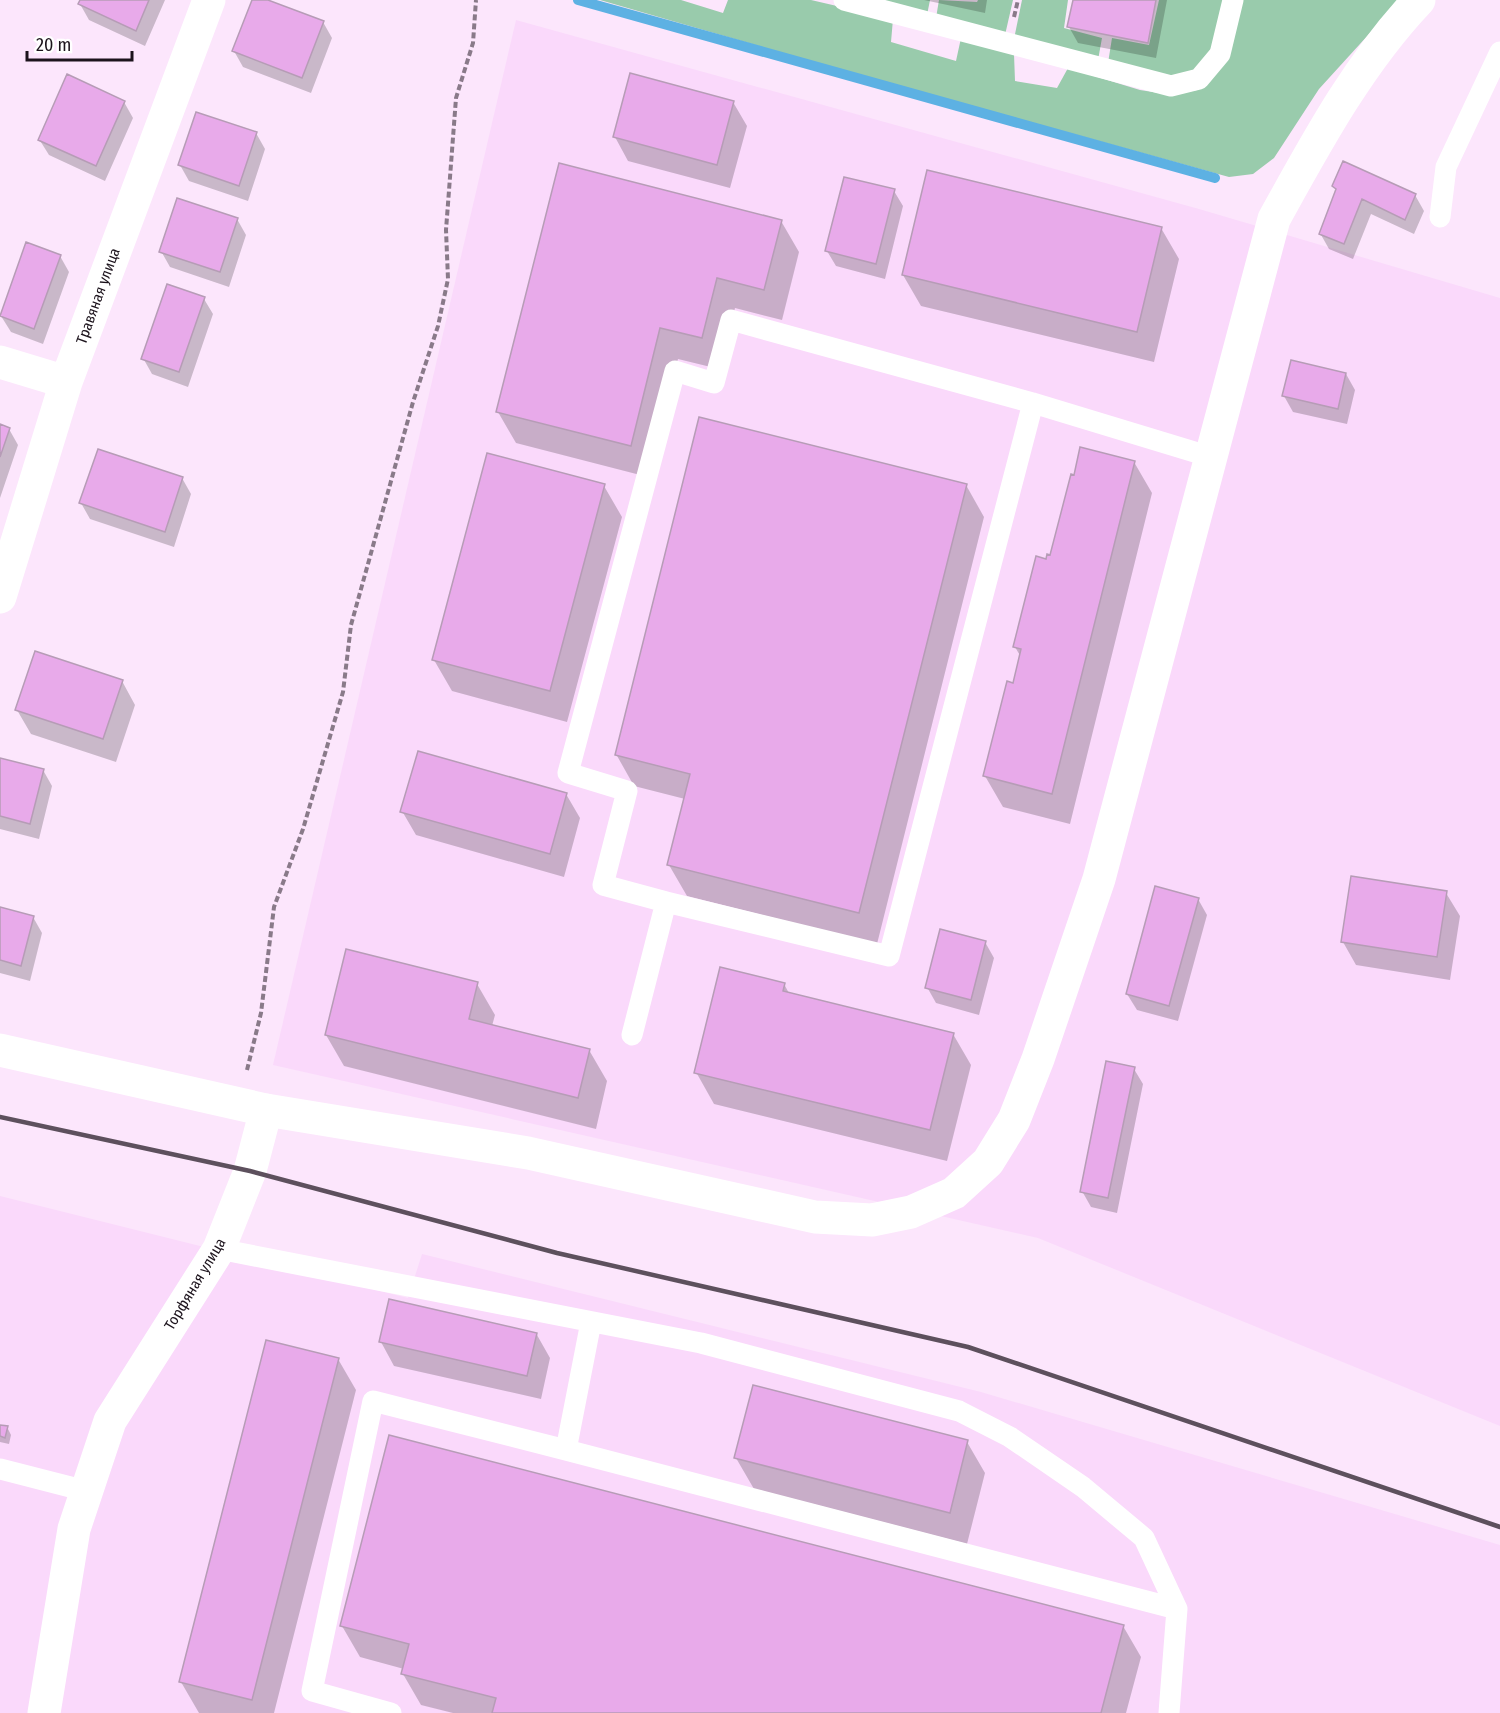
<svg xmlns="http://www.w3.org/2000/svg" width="1500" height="1713" font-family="'Fira Sans Condensed',sans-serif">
<rect width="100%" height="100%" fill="#fce6fc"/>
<path fill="#fad9fb" d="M 516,20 L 1199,209 L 1500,298 L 1500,1426 L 1038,1238 L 273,1065 Z
M 0,1196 L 408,1298 L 422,1254 L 981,1392 L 1500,1545 L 1500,1713 L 0,1713 Z"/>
<path fill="#99cbac" d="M 600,0 L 681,0 L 723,13 L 728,0 L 811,0 L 893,19 L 891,42 L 956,61 L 961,38 L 1014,54 L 1015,81 L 1057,88 L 1068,68 L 1140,90 L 1172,95 L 1197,90 L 1242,0 L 1400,0 L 1319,89 L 1274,158 L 1253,174 L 1229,177 L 831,67 Z
M 875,0 L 930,0 L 927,15 Z
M 939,0 L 977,2 L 978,0 L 1013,0 L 1005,35 L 936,18 Z
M 1022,0 L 1068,0 L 1064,28 L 1102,38 L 1098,60 L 1014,39 Z
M 1159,0 L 1225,0 C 1220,17 1217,37 1209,53 C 1189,92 1139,71 1108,63 L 1112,38 L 1149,45 Z"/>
<path fill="#0003" d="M 81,0 L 165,0 L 145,46 L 89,20 L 80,4 Z
M 254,0 L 264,0 L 323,22 L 332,38 L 311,93 L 243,67 L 234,51 Z
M 924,0 L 987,0 L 985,13 Z
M 1074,0 L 1167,0 L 1156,58 L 1078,43 L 1069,27 Z
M 124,102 L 133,118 L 105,181 L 49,155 L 39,139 Z
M 733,102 L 747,126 L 730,188 L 628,161 L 615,137 Z
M 256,133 L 265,149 L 248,201 L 189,181 L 180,165 Z
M 1334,186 L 1415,195 L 1424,211 L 1414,234 L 1371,214 L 1353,259 L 1329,249 L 1320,233 L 1337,191 Z
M 894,191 L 903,206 L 885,279 L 836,266 L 827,251 Z
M 237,219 L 246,235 L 229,287 L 170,267 L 161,251 Z
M 781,221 L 799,252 L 782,320 L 735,308 L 719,369 L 678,359 L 648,477 L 516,443 L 498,412 Z
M 1161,228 L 1179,259 L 1154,362 L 921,306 L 903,275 Z
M 60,256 L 69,272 L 43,344 L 11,332 L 1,316 Z
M 204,299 L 213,314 L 188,387 L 152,374 L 143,358 Z
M 1346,374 L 1355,390 L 1347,424 L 1293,412 L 1284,396 Z
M 0,426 L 9,429 L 18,445 L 0,498 Z
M 1134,462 L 1152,493 L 1070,824 L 1003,807 L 985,776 L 1021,657 L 1015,647 L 1047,561 Z
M 182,478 L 191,494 L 174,547 L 90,519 L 81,503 Z
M 966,485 L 984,517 L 877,944 L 687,896 L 669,865 L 685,799 L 634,786 L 616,754 Z
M 604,486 L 622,517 L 567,722 L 452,691 L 434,660 Z
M 122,681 L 135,705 L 116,762 L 31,734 L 17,710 Z
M 0,759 L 43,770 L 52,786 L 39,839 L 0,829 Z
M 566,794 L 580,818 L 564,877 L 416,835 L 402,811 Z
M 1446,893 L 1460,916 L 1450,980 L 1356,965 L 1343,942 Z
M 1198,899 L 1207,915 L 1178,1021 L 1137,1010 L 1127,994 Z
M 0,909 L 33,917 L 42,933 L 30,981 L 0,973 Z
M 985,942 L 994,958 L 979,1015 L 936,1003 L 927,987 Z
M 477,984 L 495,1015 L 492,1026 L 589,1050 L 607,1081 L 596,1129 L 344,1066 L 326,1035 Z
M 784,984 L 790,995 L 953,1034 L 971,1065 L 947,1161 L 714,1104 L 696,1072 Z
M 1134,1069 L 1143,1084 L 1117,1213 L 1091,1207 L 1082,1191 Z
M 537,1335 L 550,1358 L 541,1399 L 394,1366 L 381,1342 Z
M 338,1359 L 356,1390 L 274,1713 L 199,1713 L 181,1682 Z
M 0,1426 L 7,1427 L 11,1435 L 9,1444 L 0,1442 Z
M 967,1442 L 985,1473 L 967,1544 L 754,1489 L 736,1458 Z
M 342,1626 L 1123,1626 L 1141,1657 L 1126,1713 L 453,1713 L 421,1705 L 403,1674 L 404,1669 L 360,1657 Z"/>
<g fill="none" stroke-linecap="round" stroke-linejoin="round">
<path stroke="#5db1e3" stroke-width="10" d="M 578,0 L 1215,178"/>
</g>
<path fill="#e8aaea" stroke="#b69cb6" stroke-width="1.5" d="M 80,0 L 149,0 L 136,31 L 78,4 Z
M 252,0 L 268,0 L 324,21 L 302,78 L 232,51 Z
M 1073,0 L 1156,0 L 1148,43 L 1067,27 Z
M 630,73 L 734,101 L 717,165 L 613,137 Z
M 67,74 L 125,101 L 96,166 L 38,140 Z
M 196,112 L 257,132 L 239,186 L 178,165 Z
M 1343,161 L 1416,194 L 1405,220 L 1362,199 L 1344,244 L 1319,234 L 1336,189 L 1332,186 Z
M 559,163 L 782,220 L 764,290 L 717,278 L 702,338 L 660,328 L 631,446 L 496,412 Z
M 927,170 L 1162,227 L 1137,332 L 902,275 Z
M 844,177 L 895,189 L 876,264 L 825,251 Z
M 177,198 L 238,218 L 220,272 L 159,252 Z
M 26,242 L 61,255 L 34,329 L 0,316 Z
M 167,284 L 205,297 L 179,372 L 141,359 Z
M 1291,360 L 1346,373 L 1338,409 L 1282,396 Z
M 699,417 L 967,484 L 859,913 L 667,865 L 690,774 L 615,755 Z
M 0,424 L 10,428 L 0,457 Z
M 1080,447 L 1135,461 L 1052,794 L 983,776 L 1007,681 L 1013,683 L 1021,649 L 1013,647 L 1036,556 L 1046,559 L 1047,554 L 1050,555 L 1071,474 L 1074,475 Z
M 98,449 L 183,477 L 165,532 L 79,503 Z
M 487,453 L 605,484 L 550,691 L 432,660 Z
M 35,651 L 123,680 L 103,739 L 15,710 Z
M 418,751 L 567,793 L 550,854 L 400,812 Z
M 0,758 L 44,769 L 30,824 L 0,816 Z
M 1351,876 L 1447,891 L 1437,957 L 1341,942 Z
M 1155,886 L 1199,898 L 1169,1006 L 1126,994 Z
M 0,907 L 34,916 L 21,966 L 0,960 Z
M 940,929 L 986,941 L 971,1000 L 925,988 Z
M 346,949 L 478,982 L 469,1019 L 590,1049 L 578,1098 L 325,1035 Z
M 720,967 L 785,983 L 783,991 L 954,1033 L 930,1130 L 694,1073 Z
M 1106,1061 L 1135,1067 L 1108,1198 L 1080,1192 Z
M 389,1299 L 537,1333 L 527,1376 L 379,1342 Z
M 266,1340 L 339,1358 L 252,1700 L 179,1682 Z
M 753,1385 L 968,1440 L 950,1513 L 734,1458 Z
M 0,1425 L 8,1426 L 5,1438 L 0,1436 Z
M 389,1435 L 1124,1625 L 1101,1713 L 492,1713 L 496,1698 L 401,1674 L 409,1644 L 340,1626 Z"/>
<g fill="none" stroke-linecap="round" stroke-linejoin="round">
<path stroke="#897a89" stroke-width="4" stroke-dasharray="6 3" stroke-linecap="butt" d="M 1014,17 L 1018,0
M 247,1070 L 261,1013 L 274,907 L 303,829 L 343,692 L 351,625 L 413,402 L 438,326 L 448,279 L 446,230 L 456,98 L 473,43 L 476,0"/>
<path stroke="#fff" stroke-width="21" d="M 844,0 L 1171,86 L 1199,79 L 1220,54 L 1233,0
M 1440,217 L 1446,167 L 1500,52
M 666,902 L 603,885 L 627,791 L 568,773 L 675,371 L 714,383 L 731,320 L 1033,403 L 1211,457
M 632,1035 L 666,902 L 889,956 L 1033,403
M 219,1249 L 701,1343 L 959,1411 L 1010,1437 L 1083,1487 L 1144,1538 L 1177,1609 L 1169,1713
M 566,1450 L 1177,1609
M 0,1469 L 86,1491
M 391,1713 L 312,1691 L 373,1401 L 566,1450 L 591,1322"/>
<path stroke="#fff" stroke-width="33" d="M 0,362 L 66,382
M 0,597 L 66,382 L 209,0
M 0,1050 L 266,1110"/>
<path stroke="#fff" stroke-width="33" d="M 44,1713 L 74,1529 L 110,1421 L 219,1249 L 250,1171 L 266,1110 L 528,1153 L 815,1217 L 872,1220 L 911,1212 L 954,1193 L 988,1162 L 1014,1120 L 1038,1059 L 1099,879 L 1274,219 C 1316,143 1359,63 1419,0"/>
<path stroke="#5d505d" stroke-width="4.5" d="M 0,1117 L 250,1171 L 557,1253 L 968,1347 L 1500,1527"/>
</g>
<g text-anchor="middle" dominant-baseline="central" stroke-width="4.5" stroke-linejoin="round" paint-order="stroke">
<g font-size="15" fill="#1c131c" stroke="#fff">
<text transform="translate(98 296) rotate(-70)">Травяная улица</text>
<text transform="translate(195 1284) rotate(-59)">Торфяная улица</text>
</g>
</g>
<path d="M27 51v9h105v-9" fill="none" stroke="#1c131c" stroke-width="3"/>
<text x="36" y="51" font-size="18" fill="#1c131c" stroke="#ffffff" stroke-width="4.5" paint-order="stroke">20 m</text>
</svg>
